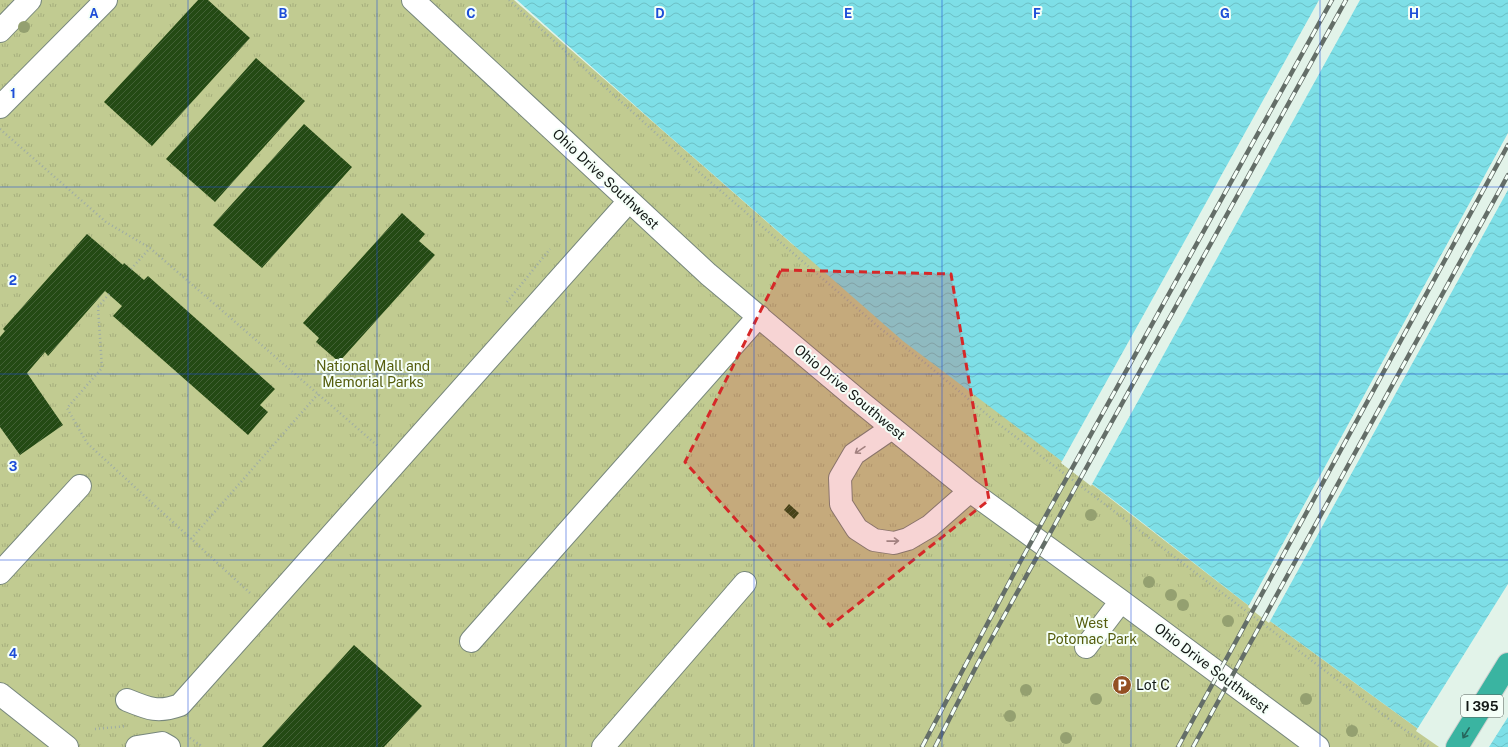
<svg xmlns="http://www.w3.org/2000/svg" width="1508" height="747" font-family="'Public Sans',sans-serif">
<defs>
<pattern id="park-tufts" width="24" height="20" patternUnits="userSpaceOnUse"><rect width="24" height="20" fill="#c1cb91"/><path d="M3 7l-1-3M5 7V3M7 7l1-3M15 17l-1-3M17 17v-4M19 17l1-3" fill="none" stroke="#a5ae7c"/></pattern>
<pattern id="water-waves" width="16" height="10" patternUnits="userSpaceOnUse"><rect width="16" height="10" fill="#7edfe7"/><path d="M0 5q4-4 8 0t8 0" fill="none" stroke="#6cbfc5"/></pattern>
<pattern id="building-hatch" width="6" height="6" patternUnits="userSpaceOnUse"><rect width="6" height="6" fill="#244a14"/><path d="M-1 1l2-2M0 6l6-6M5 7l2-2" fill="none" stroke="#426035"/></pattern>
</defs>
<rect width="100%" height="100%" fill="#e2f3e9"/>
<path fill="url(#park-tufts)" d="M 0,0 L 514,0 L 791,243 L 1049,451 L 1244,602 L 1443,747 L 0,747 Z"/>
<path fill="url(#water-waves)" d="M 517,0 L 1508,0 L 1508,747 L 1443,747 L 1244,602 L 1125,509 L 903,341 L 659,127 Z"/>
<path fill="#e2f3e9" d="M 1319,0 L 1360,0 L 1091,486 L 1061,463 Z
M 1508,133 L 1508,190 L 1269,623 L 1248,607 Z
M 1508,584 L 1508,717 L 1489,747 L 1439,747 L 1416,731 Z"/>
<path fill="url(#building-hatch)" d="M 198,0 L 208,0 L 250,38 L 152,146 L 104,102 Z
M 256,58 L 305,101 L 215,202 L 166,159 Z
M 304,124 L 352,167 L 262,268 L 213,225 Z
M 402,213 L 425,234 L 419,241 L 435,255 L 339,362 L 316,342 L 319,338 L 303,323 Z
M 87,234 L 123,265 L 124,263 L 144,280 L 148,276 L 275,389 L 260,405 L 268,412 L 248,435 L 113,316 L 122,306 L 105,291 L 48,356 L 45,352 L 27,373 L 63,425 L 20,455 L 0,427 L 0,337 L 5,331 L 3,329 Z
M 789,504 L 799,513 L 794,519 L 784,510 Z
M 354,645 L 422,706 L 384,747 L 262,747 Z"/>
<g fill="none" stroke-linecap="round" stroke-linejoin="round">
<g stroke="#77877d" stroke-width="24">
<path id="minor" d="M 413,0 L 708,274 L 858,400 L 970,491 L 1121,601 L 1318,747
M 0,31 L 30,0
M 0,107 L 106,0
M 892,428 L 854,454 L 840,478 L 841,504 L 857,529 L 874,540 L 894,543 L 908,539 L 930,526 L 970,491
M 0,573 L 80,486
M 471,641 L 759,316
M 1086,647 L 1121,601
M 0,694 L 67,747
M 127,700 C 149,709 158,713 180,705 L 629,201
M 137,747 L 162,743 L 169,747
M 603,747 L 745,583"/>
</g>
<g stroke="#d0d1d0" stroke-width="24">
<path id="highway" d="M 1457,747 L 1508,664"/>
</g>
<path stroke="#9eaca4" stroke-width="2.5" stroke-dasharray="1 3" stroke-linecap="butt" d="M 509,0 L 692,166 L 881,329 L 924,362 L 996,422 L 1389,719 L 1430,747
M 0,129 L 106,222 L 150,248 L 379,447
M 131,269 L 150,248
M 109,294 L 98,307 L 102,368 L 67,408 L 87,443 L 250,593
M 507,302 L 550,249
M 191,539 L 318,394
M 95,729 L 127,726
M 190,738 L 203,747"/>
<use href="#minor" stroke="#fff" stroke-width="22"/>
<use href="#highway" stroke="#3ab4a1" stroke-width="22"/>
<g stroke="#646e68" stroke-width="4.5">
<path id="rail" d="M 922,747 L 1019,564 L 1332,0
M 935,747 L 978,663 L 1346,0
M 1178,747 L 1508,145
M 1193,747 L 1508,175"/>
</g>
<use href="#rail" stroke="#f5fff8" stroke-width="3" stroke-dasharray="9" stroke-linecap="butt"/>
</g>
<g fill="#94a070">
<circle cx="24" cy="27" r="6"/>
<circle cx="1091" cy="515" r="6"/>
<circle cx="1149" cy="582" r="6"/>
<circle cx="1171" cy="595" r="6"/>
<circle cx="1183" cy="605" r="6"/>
<circle cx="1228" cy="621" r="6"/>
<circle cx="1026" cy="690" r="6"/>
<circle cx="1096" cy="699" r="6"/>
<circle cx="1306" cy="699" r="6"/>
<circle cx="1010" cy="716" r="6"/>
<circle cx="1352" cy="731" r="6"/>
<circle cx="1066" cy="738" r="6"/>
</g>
<defs><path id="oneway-shaft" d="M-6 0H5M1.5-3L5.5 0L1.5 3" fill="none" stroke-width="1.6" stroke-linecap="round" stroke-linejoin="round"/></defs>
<g stroke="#959896">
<use href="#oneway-shaft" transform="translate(860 450) rotate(146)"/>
<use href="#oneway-shaft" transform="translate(893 541) rotate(-1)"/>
</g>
<use stroke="#26665c" href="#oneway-shaft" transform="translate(1466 733) rotate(122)"/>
<path fill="#d62828" fill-opacity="0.2" stroke="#d62828" stroke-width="3" stroke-dasharray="8 5" stroke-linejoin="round" d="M 781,270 L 951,274 L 989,500 L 830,626 L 685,462 Z"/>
<path fill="none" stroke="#1d4ed8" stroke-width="1" stroke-opacity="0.55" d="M 188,0 L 188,747M 377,0 L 377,747M 566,0 L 566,747M 754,0 L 754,747M 942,0 L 942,747M 1131,0 L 1131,747M 1320,0 L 1320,747M 0,187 L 1508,187M 0,374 L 1508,374M 0,560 L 1508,560"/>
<defs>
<g id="parking-disc" transform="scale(1)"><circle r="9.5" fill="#945023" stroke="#f5fff8"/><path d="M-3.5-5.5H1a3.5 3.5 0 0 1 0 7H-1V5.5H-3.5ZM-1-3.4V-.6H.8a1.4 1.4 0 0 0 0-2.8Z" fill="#fff"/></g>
</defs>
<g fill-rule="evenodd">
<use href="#parking-disc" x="1122" y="685"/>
</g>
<g text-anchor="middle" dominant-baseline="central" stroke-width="4" stroke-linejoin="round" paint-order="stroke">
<rect fill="#f5fff8" stroke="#575e5a" stroke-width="1" x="1461" y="695" width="42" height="22" rx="3"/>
<g font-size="13" font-weight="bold" fill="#131916">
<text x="1482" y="706">I 395</text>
</g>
<g font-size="14" fill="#131916" stroke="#f5fff8">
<text transform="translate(606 179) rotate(43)">Ohio Drive Southwest</text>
<text transform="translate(850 392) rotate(40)">Ohio Drive Southwest</text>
<text transform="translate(1212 668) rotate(37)">Ohio Drive Southwest</text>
</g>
<g font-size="14" fill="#555d0d" stroke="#f5fff8">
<text x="373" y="366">National Mall and<tspan x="373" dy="16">Memorial Parks</tspan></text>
<text x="1092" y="623">West<tspan x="1092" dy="16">Potomac Park</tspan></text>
</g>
<g font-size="14" fill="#131916" stroke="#f5fff8" text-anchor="start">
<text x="1136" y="685">Lot C</text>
</g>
</g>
<g font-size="13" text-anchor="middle" font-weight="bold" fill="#1d4ed8" stroke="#f5fff8" stroke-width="4" stroke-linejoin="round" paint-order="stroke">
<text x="94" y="18">A</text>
<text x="283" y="18">B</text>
<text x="471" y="18">C</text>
<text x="660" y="18">D</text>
<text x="848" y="18">E</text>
<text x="1037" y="18">F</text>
<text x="1225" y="18">G</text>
<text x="1414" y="18">H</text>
<text x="13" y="98">1</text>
<text x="13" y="285">2</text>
<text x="13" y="471">3</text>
<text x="13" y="658">4</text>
</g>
</svg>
